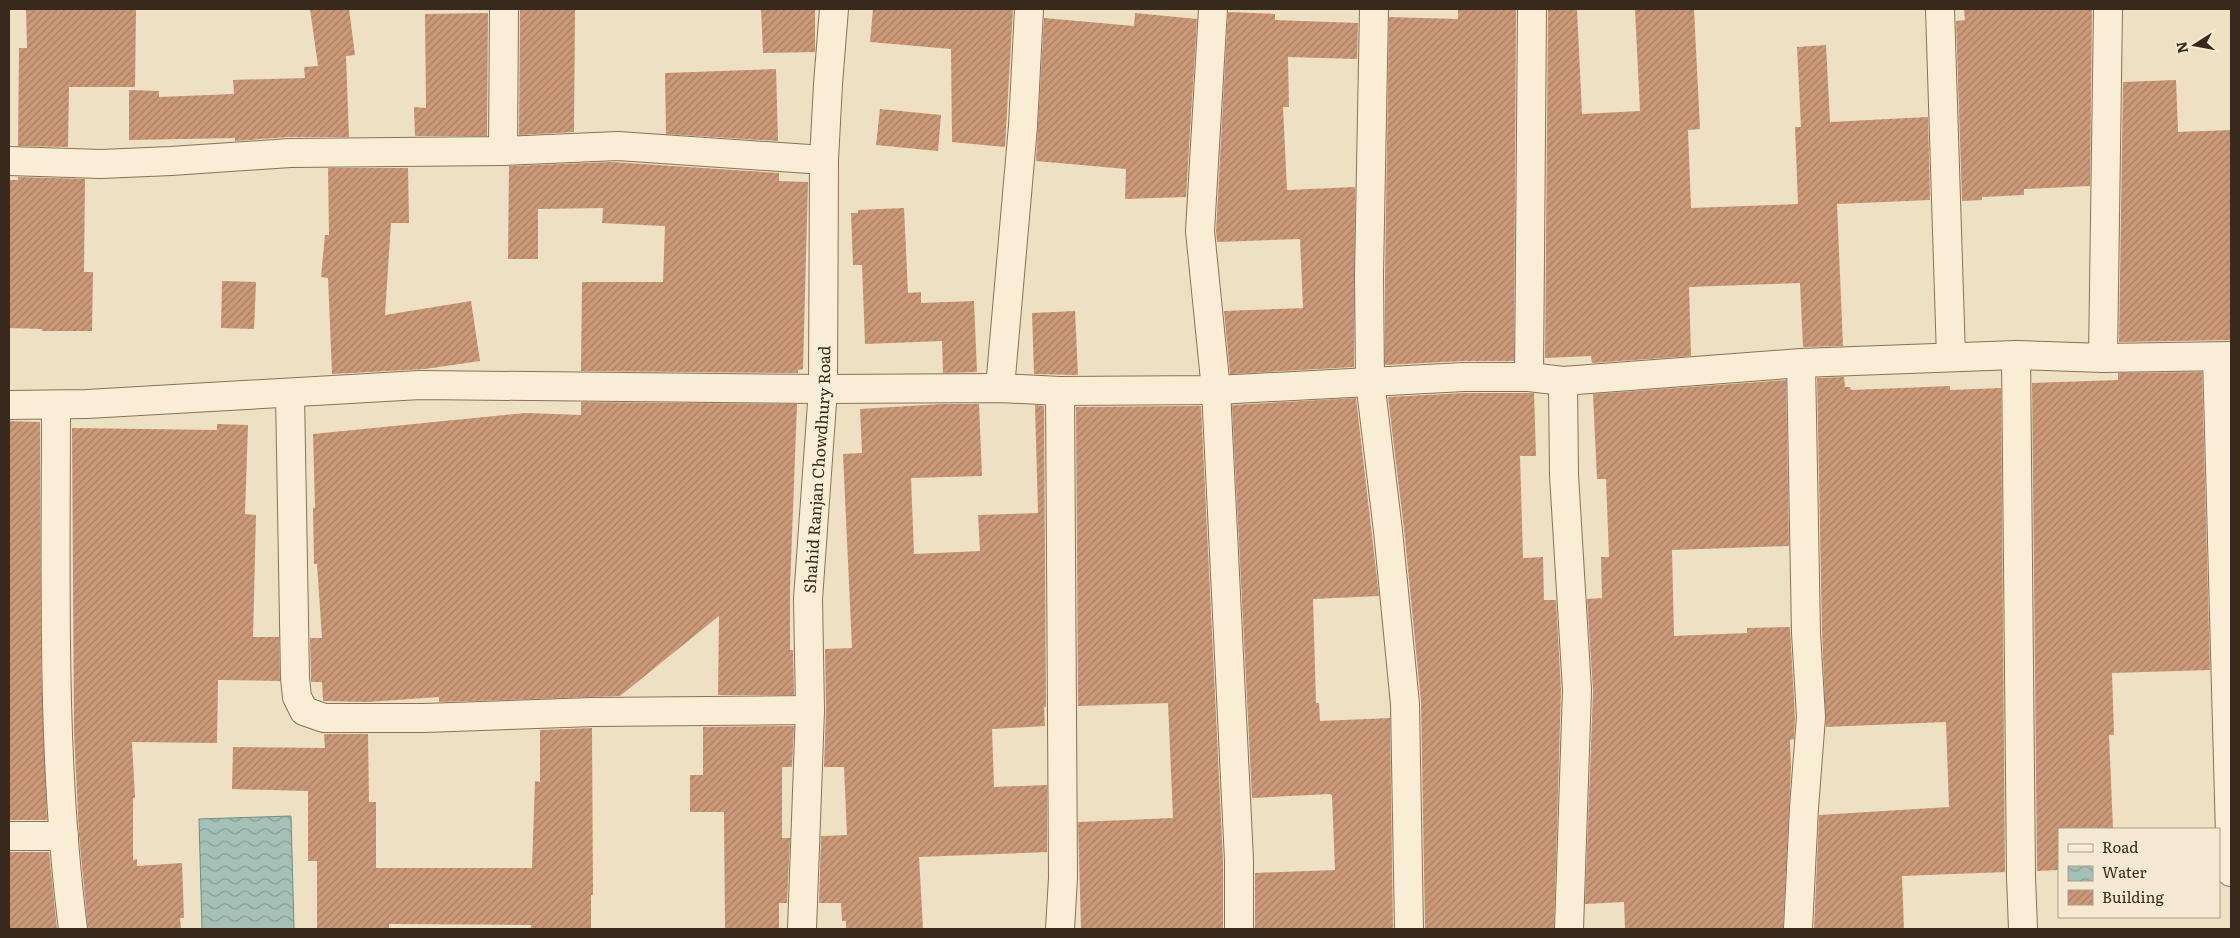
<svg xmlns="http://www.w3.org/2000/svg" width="2240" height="938" font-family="Literata,serif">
<defs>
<pattern id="water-waves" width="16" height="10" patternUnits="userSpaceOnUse" patternTransform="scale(1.25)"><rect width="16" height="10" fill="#a4c1b8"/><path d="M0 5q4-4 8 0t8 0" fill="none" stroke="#869d95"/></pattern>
<pattern id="building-hatch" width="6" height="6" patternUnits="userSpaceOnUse" patternTransform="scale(1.25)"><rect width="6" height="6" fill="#cc9978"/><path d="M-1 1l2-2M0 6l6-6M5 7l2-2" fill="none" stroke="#a67d62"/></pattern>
</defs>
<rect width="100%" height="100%" fill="#eee0c2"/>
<path fill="url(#water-waves)" stroke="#6b8f85" d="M 291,816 L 294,929 L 202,929 L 199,819 Z"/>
<path fill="url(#building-hatch)" d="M 26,9 L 136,9 L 135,87 L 69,87 L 68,147 L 18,146 L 19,48 L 27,48 Z
M 310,9 L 349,9 L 355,55 L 346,56 L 349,137 L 290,137 L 235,141 L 235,138 L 129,140 L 129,90 L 159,91 L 159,97 L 234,94 L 233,80 L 305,78 L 304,67 L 318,66 Z
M 575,9 L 574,132 L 519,135 L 520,10 Z
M 761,9 L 815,9 L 815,52 L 763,53 Z
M 873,9 L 1013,9 L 1005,147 L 952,142 L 951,49 L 870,42 Z
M 1458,9 L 1516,9 L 1514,361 L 1464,361 L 1385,365 L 1385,274 L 1389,17 L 1458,19 Z
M 1548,9 L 1577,9 L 1582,114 L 1640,111 L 1635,9 L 1694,9 L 1700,129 L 1688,130 L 1691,208 L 1798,204 L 1795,127 L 1801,127 L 1797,47 L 1826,45 L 1830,122 L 1928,117 L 1930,200 L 1837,204 L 1843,346 L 1803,347 L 1800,283 L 1689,287 L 1691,356 L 1592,363 L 1591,356 L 1545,358 Z
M 1964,9 L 2092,9 L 2090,186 L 2024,189 L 2024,195 L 1982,197 L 1982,200 L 1962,201 L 1956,21 L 1965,20 Z
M 1228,12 L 1275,14 L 1275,20 L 1358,23 L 1357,59 L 1288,57 L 1289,107 L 1283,107 L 1287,190 L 1355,187 L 1354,367 L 1230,374 L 1224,311 L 1303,308 L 1300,239 L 1217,242 L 1216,231 Z
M 488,13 L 487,136 L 415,136 L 414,107 L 426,108 L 425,14 Z
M 1135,13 L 1197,19 L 1186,197 L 1125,199 L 1126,169 L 1036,161 L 1044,18 L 1134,26 Z
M 776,69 L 778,141 L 666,134 L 665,73 Z
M 2176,80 L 2178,132 L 2231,130 L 2231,340 L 2119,342 L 2123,82 Z
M 880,109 L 941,115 L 938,151 L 876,145 Z
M 612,162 L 779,173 L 779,181 L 808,182 L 803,369 L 798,370 L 798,373 L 581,371 L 582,282 L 663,282 L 665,226 L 602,223 L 603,208 L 538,209 L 538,259 L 508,259 L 509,166 Z
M 328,168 L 408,168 L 409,223 L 391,223 L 385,315 L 471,301 L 480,361 L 425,369 L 332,374 L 328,278 L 321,277 L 325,235 L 329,235 Z
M 18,177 L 85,179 L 84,272 L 93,272 L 92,331 L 42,331 L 42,329 L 9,328 L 9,180 L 18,180 Z
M 904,208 L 908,293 L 921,292 L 921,303 L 974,301 L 977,372 L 943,373 L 942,341 L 865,344 L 862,265 L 853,265 L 851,213 L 858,213 L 858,210 Z
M 222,281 L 256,282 L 254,329 L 221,328 Z
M 1075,311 L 1078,375 L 1034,374 L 1032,313 Z
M 2202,372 L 2210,670 L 2112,673 L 2114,735 L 2109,735 L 2113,829 L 2059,829 L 2059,870 L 2037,871 L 2032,383 L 2118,380 L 2118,373 Z
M 1844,377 L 1845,387 L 1850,387 L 1851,390 L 1950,386 L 1950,390 L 2001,388 L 2005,872 L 1902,876 L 1904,929 L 1814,929 L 1819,815 L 1949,807 L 1946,722 L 1826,727 L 1822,632 L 1817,378 Z
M 1786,380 L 1789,546 L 1672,550 L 1674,636 L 1747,633 L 1747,628 L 1790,627 L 1795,717 L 1794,739 L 1790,740 L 1791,768 L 1783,929 L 1625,929 L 1624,902 L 1585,904 L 1593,691 L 1587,599 L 1602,598 L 1601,557 L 1609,557 L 1606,479 L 1597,479 L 1593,394 Z
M 1464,393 L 1534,393 L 1536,456 L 1520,456 L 1523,558 L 1543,557 L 1544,600 L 1556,600 L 1561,690 L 1554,929 L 1425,929 L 1421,702 L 1404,529 L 1388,397 Z
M 1356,398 L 1379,596 L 1313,599 L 1316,703 L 1319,703 L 1320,721 L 1390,718 L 1393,929 L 1255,929 L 1255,873 L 1335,870 L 1332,796 L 1330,794 L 1252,798 L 1232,405 Z
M 581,402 L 797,404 L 790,588 L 790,650 L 793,650 L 794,695 L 718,695 L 719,616 L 620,696 L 439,702 L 439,697 L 368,702 L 323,701 L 322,682 L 311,682 L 311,677 L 310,638 L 322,638 L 317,564 L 314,564 L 313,508 L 315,508 L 313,434 L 526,413 L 581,415 Z
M 942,404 L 979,404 L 982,476 L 911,478 L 914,554 L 980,551 L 978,515 L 1038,513 L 1035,405 L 1044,406 L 1046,707 L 1044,707 L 1045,726 L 992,729 L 994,787 L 1047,785 L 1047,852 L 919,857 L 923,929 L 846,929 L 846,921 L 842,921 L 841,903 L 819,903 L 821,836 L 847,835 L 844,767 L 824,767 L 826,710 L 825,649 L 852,648 L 843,454 L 862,453 L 860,409 Z
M 1201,406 L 1223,860 L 1223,929 L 1081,929 L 1078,822 L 1173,818 L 1168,703 L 1078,706 L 1076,407 Z
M 9,421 L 40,422 L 41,668 L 47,820 L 9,820 Z
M 217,424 L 248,425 L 245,514 L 256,515 L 253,637 L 279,637 L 280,681 L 218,680 L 217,743 L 132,742 L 135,798 L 133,798 L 133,860 L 137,859 L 137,866 L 182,863 L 184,918 L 180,918 L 181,929 L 88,929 L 79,835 L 74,732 L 72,428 L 217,430 Z
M 794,726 L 792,767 L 782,767 L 782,838 L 790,838 L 787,903 L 779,903 L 779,929 L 725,929 L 724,812 L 690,812 L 690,775 L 703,775 L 703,727 Z
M 592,728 L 593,895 L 591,895 L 591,929 L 531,929 L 531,925 L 389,924 L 389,929 L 317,929 L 317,861 L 308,861 L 308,791 L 232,789 L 233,747 L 325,748 L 324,734 L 368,734 L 369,802 L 376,802 L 376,868 L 532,868 L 535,781 L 540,782 L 540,730 Z
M 9,852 L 49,852 L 57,929 L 9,929 Z"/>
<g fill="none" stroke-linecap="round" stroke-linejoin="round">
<g stroke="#887159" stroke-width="30">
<g id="minor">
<path d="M 1213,9 L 1200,231 L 1216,390 L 1239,860 L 1239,929"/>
<path d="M 1374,9 L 1369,274 L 1370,381 L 1388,531 L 1405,704 L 1409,929"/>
<path d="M 1940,9 L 1951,357"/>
<path d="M 503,151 L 504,9"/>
<path d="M 9,161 L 101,164 L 171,161 L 290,153 L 503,151 L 618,146 L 824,160"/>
<path d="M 2016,355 L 2021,877 L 2023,929"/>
<path d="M 2217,357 L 2231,872"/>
<path d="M 2103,358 L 2108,9"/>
<path d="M 1529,377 L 1532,9"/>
<path d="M 1563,381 L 1564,475 L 1577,690 L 1569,929"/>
<path d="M 1000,388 L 1023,126 L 1029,9"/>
<path d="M 1060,391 L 1063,878 L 1060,929"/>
<path d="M 290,393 L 295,678 L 297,697 L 304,711 L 324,718 L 424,718 L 593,712 L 810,710"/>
<path d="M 9,405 L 87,404 L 420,385 L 823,389 L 1000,388 L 1060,391 L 1216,390 L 1464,377 L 1529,377 L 1563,381 L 1801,363 L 2016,355 L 2103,358 L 2231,356"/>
<path d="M 56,405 C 56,579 51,756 73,929"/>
<path d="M 9,836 L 64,836"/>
<path id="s1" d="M 802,929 L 810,710 L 808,599 L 823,389 L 824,160 L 828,84 L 834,9"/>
<path d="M 1798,929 L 1804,808 L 1811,717 L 1806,633 L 1801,363"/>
</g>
</g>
<use href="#minor" stroke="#f9eed5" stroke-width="28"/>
</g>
<g text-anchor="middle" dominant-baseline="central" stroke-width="4" stroke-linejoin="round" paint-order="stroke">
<g font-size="16" fill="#372a1d" stroke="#f5ead1">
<text stroke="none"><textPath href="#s1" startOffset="460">Shahid Ranjan Chowdhury Road</textPath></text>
</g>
</g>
<rect width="2240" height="938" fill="none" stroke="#372a1d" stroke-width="20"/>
<rect x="2058" y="828" width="162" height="90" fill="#f5ead1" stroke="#a99d89"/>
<rect x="2068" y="844" width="25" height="8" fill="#f9eed5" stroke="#a99d89"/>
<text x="2102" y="853" font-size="15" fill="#372a1d">Road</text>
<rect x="2068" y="866" width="25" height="15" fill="url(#water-waves)" stroke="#a99d89"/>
<text x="2102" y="878" font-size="15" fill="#372a1d">Water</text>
<rect x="2068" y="890" width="25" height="15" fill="url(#building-hatch)" stroke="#a99d89"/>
<text x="2102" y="903" font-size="15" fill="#372a1d">Building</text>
<g transform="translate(2195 45) rotate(259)" stroke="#f5ead1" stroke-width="4" paint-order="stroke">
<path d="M0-4L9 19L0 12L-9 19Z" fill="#372a1d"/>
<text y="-8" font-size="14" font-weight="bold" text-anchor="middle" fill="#372a1d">N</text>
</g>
</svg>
